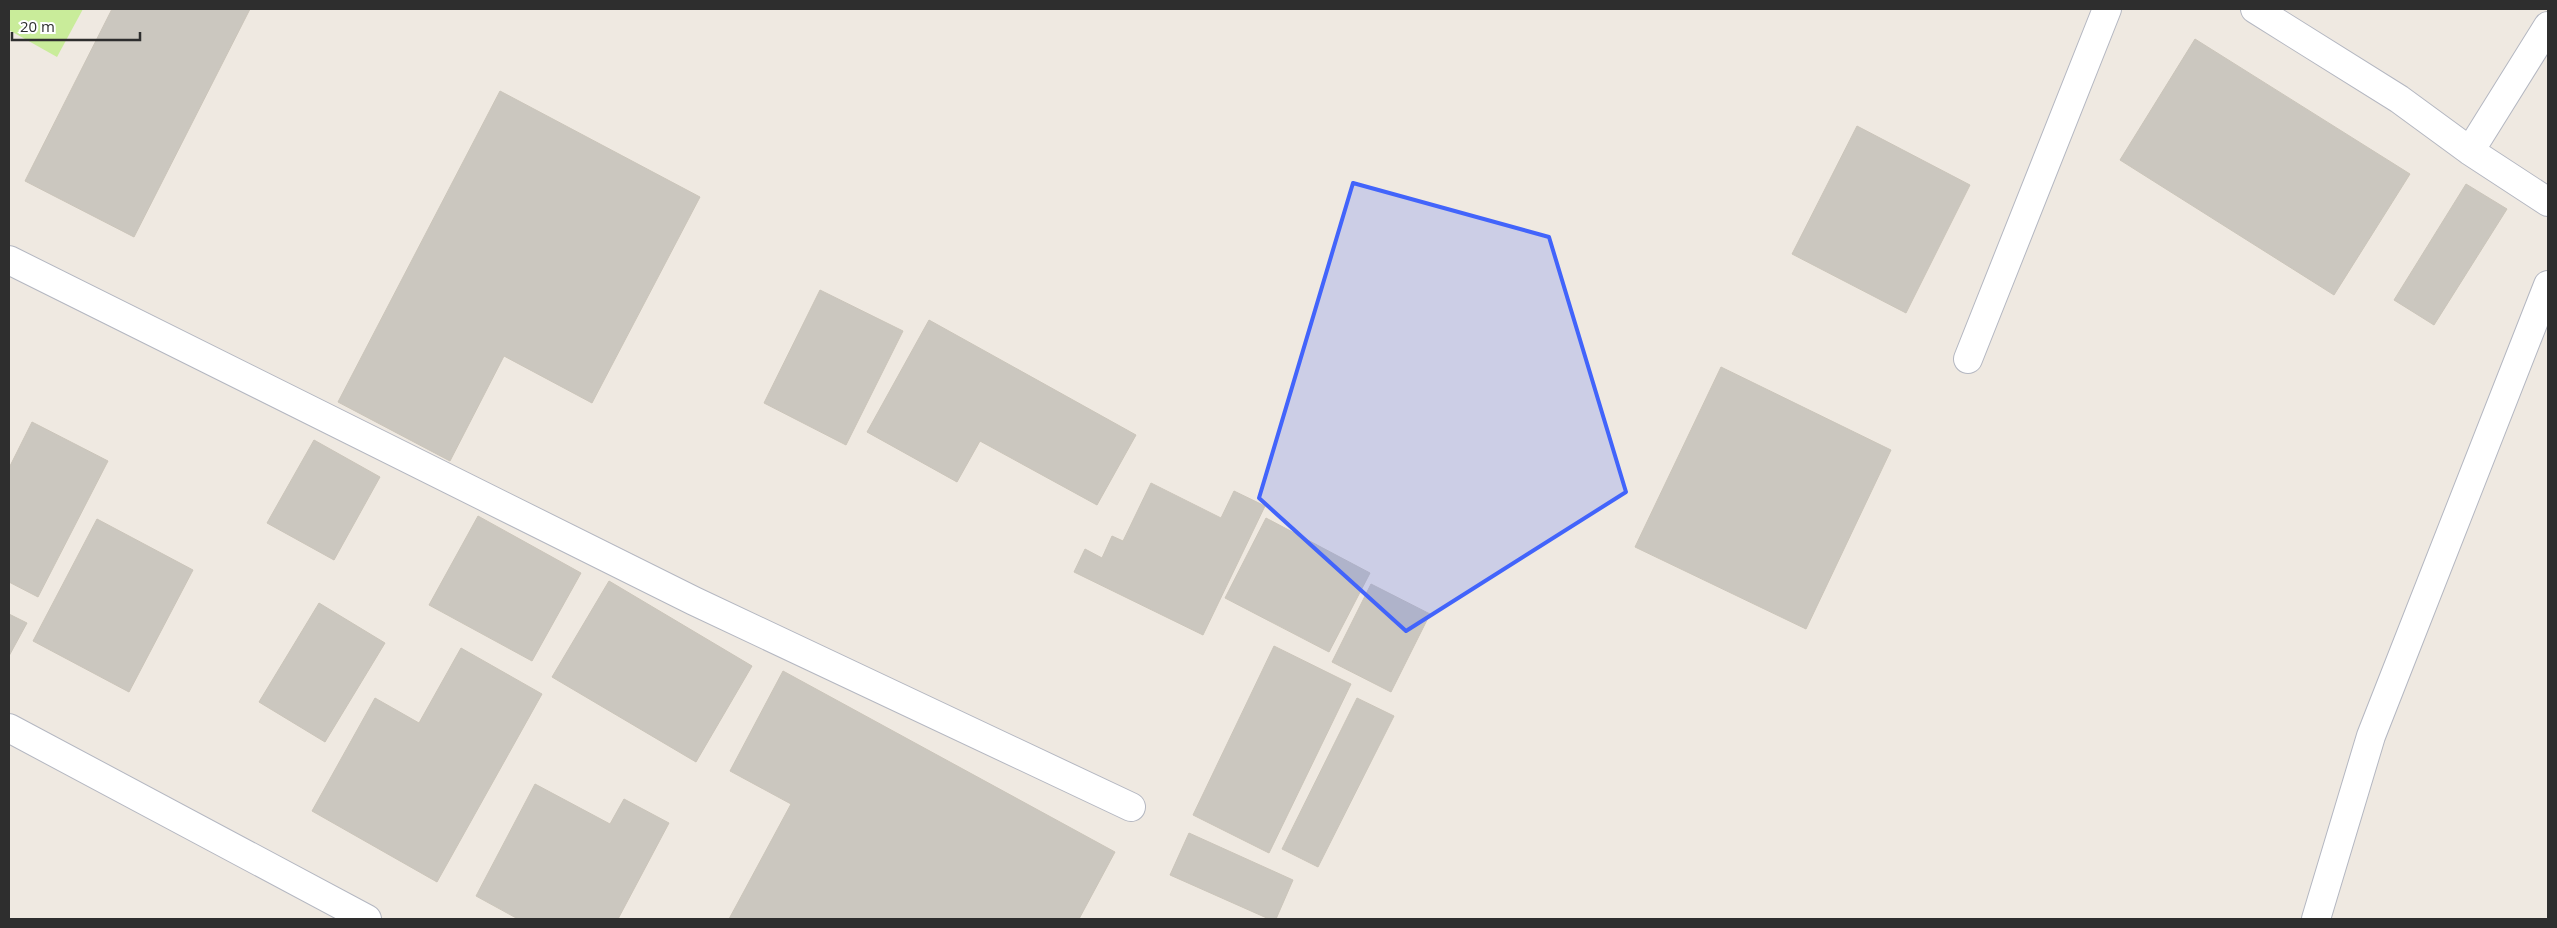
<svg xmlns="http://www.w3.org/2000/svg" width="2557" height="928" font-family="'Open Sans',sans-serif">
<rect width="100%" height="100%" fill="#efe9e1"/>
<path fill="#c9ec9a" d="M 9,9 L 83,9 L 57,57 L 9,30 Z"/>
<path fill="#cbc7bf" stroke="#cbc5ba" d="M 112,9 L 250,9 L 134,237 L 25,181 Z
M 2195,39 L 2410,174 L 2334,295 L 2120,160 Z
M 500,91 L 700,197 L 592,403 L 504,356 L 450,461 L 338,402 Z
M 1857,126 L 1970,185 L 1906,313 L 1792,254 Z
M 2466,184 L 2507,209 L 2434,325 L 2394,300 Z
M 820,290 L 903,331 L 846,445 L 764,403 Z
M 929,320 L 1136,435 L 1097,505 L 980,441 L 957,482 L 867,432 Z
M 1721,367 L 1891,450 L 1806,629 L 1635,547 Z
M 32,422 L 108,461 L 38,597 L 9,582 L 9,468 Z
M 314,440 L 380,477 L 334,560 L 267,523 Z
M 1151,483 L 1221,518 L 1234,491 L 1265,506 L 1203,635 L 1074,572 L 1085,549 L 1102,558 L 1112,536 L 1123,541 Z
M 478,516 L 581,573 L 532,661 L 429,605 Z
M 1266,518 L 1370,573 L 1329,652 L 1225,598 Z
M 97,519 L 193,570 L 129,692 L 33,641 Z
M 609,581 L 752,666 L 696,762 L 552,677 Z
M 1371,584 L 1430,614 L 1391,692 L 1332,662 Z
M 319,603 L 385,643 L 325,742 L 259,702 Z
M 9,614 L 27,623 L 9,656 Z
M 1274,646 L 1351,684 L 1269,853 L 1193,815 Z
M 461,648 L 542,694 L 437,882 L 312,811 L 375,698 L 419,723 Z
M 783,671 L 1115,852 L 1079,919 L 729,919 L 791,804 L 730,771 Z
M 1357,698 L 1394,716 L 1318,867 L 1282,849 Z
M 535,784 L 610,824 L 624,799 L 669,823 L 618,919 L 518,919 L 476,896 Z
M 1189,833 L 1293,880 L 1276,919 L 1269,919 L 1170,875 Z"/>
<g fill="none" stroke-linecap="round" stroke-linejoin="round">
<g stroke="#b4b7c1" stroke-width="30">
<path id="minor" d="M 2255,9 L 2399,99 L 2470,151 L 2548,202
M 2470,151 L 2548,26
M 9,260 L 694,601 L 1131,807
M 1968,359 L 2107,9
M 9,728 L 367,919
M 2316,919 L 2371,736 L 2548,285"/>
</g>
<use href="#minor" stroke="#fff" stroke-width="28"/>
</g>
<path fill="#4264fb" fill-opacity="0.2" stroke="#4264fb" stroke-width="4" stroke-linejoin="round" d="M 1353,183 L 1549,237 L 1626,492 L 1406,631 L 1259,498 Z"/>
<rect width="2557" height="928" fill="none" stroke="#2e2e2e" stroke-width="20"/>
<path d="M12 32v8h128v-8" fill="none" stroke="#2e2e2e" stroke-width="2.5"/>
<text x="20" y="32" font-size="15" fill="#2e2e2e" stroke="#ffffff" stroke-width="4" paint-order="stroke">20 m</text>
</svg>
